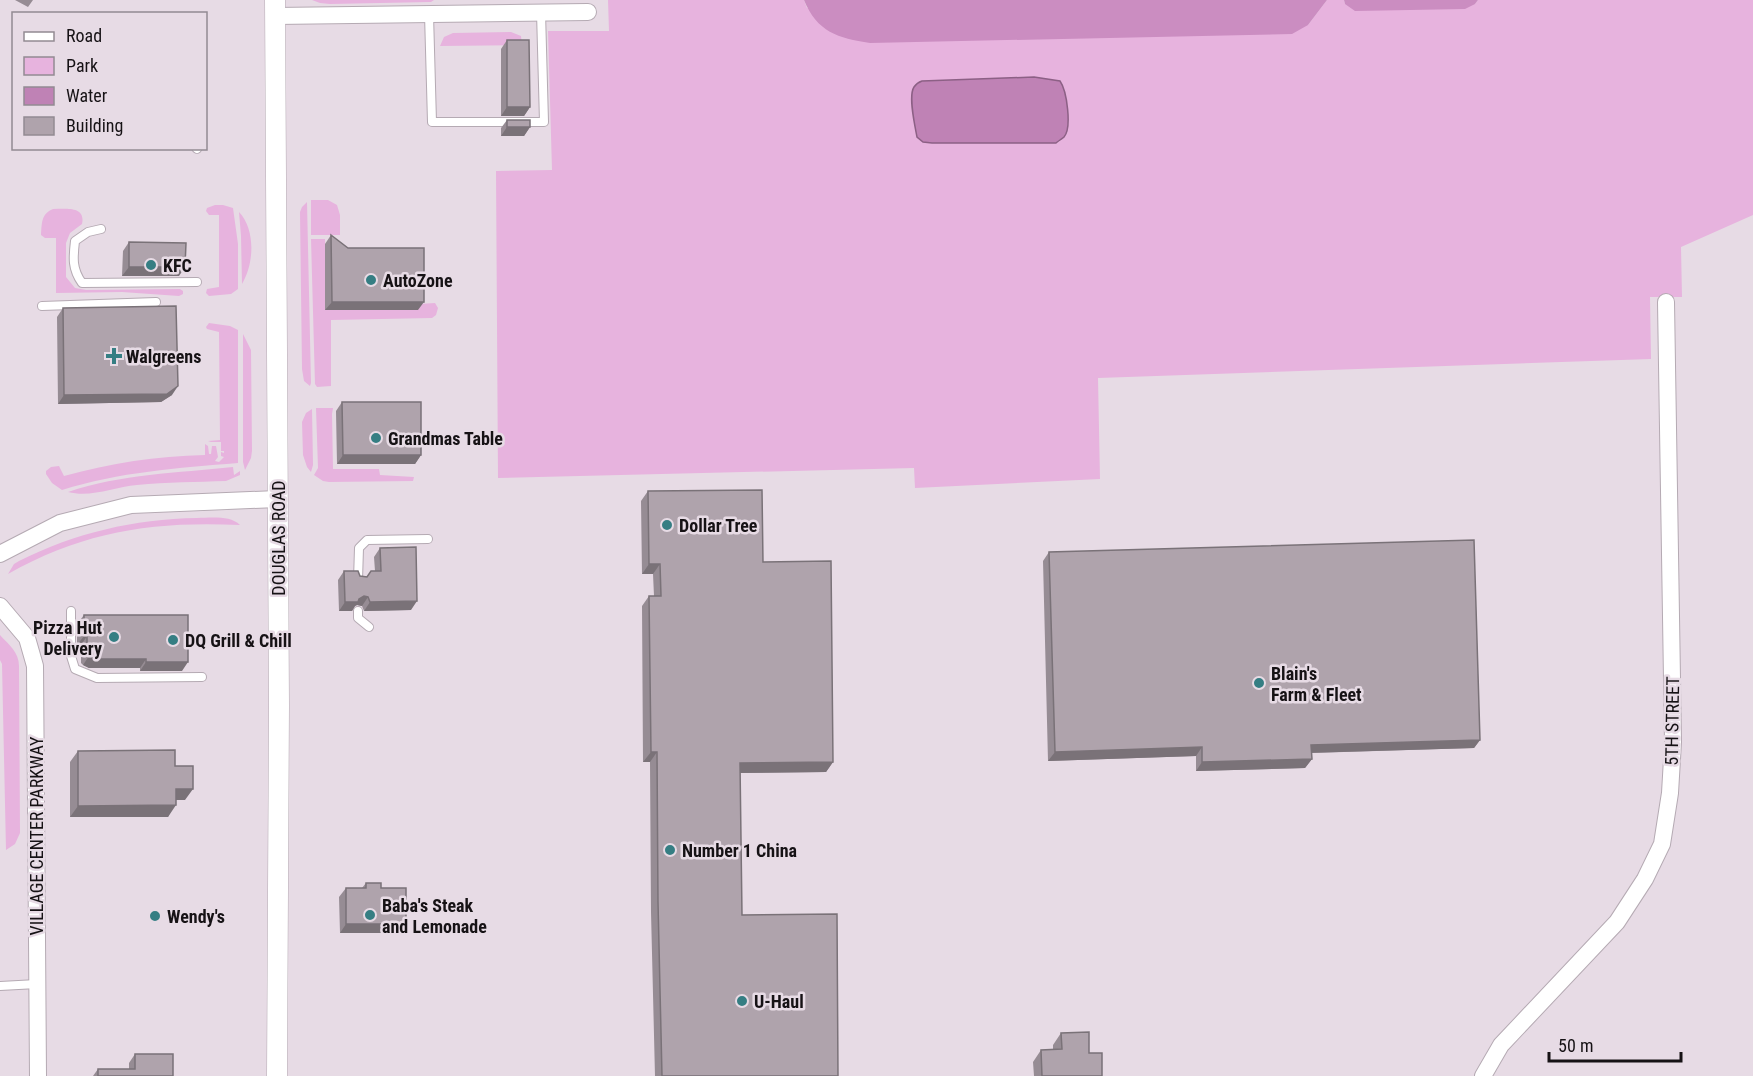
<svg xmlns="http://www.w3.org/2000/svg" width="1753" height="1076" font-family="'Roboto Condensed',sans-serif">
<rect width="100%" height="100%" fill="#e7dbe5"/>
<path fill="#e7b3de" d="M 312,0 L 434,0 L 431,2 L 330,4 L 320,3 Z
M 608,0 L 804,0 L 807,8 L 1308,25 L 1327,0 L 1344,0 L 1345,4 L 1475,4 L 1478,0 L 1753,0 L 1753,215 L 1681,247 L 1682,297 L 1650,297 L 1651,359 L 1098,378 L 1100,479 L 915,488 L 914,468 L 498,478 L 496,171 L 552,170 L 548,31 L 609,31 Z
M 511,32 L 521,36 L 522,45 L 440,46 L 444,37 L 453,33 Z
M 311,200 L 328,200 L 337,205 L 340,215 L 340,235 L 311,235 Z
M 307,202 L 311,383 L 310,386 L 304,381 L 302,369 L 300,212 L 302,207 Z
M 215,205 L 223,205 L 233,208 L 238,244 L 238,289 L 231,294 L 209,296 L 206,293 L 207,289 L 219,287 L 219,215 L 209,215 L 206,211 L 207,208 Z
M 53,209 C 66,209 86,206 82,224 L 70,233 L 66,243 L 66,277 L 75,288 L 86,290 L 180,289 L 183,291 L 183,294 L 179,296 L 122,292 L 56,293 L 56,238 L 45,238 L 41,235 C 42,223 41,214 53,209 Z
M 239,212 C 256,230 254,264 242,284 L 241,236 Z
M 311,239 L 325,239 L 326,310 L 435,303 L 438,308 L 436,315 L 432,318 L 331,320 L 331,386 L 317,387 L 315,384 Z
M 209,323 L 230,326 L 238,330 L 238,463 C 178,468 119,472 62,490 L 52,483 L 46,474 L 46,471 L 51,467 L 59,466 L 64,476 C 111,463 156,456 205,455 L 205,444 L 208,446 L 209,454 L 211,454 L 212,446 L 216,446 L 218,457 L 215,461 L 219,462 L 224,457 L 221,456 L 221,452 L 224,453 L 224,451 L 221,451 L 221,442 L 211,442 L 208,441 L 220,440 L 219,332 L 207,329 L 206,327 Z
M 243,334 L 251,350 L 252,451 L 251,458 L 245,470 L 243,462 Z
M 316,408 L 333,408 L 332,414 L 333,469 L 379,469 L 380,475 L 414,477 L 413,481 L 329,482 L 323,481 L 314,475 L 318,468 Z
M 312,409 L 313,465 L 311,472 L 307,467 L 303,455 L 302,422 L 306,413 Z
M 233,467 L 234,475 L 240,471 L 240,475 L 226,481 C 197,482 167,482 137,485 C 114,487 91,498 68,492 C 121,474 178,473 233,467 Z
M 197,518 C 210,518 230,515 240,525 C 153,521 84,531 8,574 L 14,564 L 19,561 C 75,533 134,519 197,518 Z
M 0,635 C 9,645 19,652 19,666 L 20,833 L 15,844 L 6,850 L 2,664 L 0,660 Z"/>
<path fill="#cb8dc1" d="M 804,0 L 1327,0 L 1308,25 L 1292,34 L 870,43 C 838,38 817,32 804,0 Z
M 1344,0 L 1478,0 L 1475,4 L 1465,9 L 1355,11 L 1345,4 Z"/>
<path fill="#bf82b5" stroke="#8c6085" stroke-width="1.5" d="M 1034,77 L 1060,81 C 1067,91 1072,128 1064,137 C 1063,138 1057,142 1056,143 L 932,143 L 923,142 L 917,137 C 915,126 908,96 914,87 C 916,84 919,82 922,81 Z"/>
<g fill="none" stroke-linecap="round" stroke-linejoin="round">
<g stroke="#b5aab3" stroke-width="10">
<path id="service" d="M 429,14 L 432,122 L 544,122 L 541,12
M 196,148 L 197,149
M 101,229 L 88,232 L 75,241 C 73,258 72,269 82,283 L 197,282
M 42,306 L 156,302
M 358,580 L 359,548 L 367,540 L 428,539
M 71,611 L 71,656 L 75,669 L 97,678 L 202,677
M 358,611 L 358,618 L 369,627
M 0,986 L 37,984"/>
</g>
<g stroke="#b5aab3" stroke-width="18">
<path id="minor" d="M 275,16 L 588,12
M 0,554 L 60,523 L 131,505 L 277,499
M 0,606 L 27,638 L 35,666 L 38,1076
M 1483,1076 L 1501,1045 L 1617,922 L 1645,879 L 1662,844 L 1670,793 L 1673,742 L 1666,302"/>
</g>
<g stroke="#b5aab3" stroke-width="21">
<path id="tertiary" d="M 275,0 L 279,705 L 277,1076"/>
</g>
<use href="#service" stroke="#fff" stroke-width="8"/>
<use href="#minor" stroke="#fff" stroke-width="16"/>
<use href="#tertiary" stroke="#fff" stroke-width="20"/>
</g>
<path fill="#968c94" d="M 15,0 L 33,0 L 28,7 Z
M 507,40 L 530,107 L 524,116 L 501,116 L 501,49 Z
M 507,120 L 530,127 L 524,136 L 501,136 L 501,128 Z
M 331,235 L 418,310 L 325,310 L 325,244 Z
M 129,242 L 179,276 L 122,276 L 123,251 Z
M 63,308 L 172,395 L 161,402 L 58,404 L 57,317 Z
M 342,402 L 421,455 L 415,464 L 337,464 L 336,411 Z
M 648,491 L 763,562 L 833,762 L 826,772 L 740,773 L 742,915 L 838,1076 L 655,1076 L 651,912 L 650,762 L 643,762 L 642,606 L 649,596 L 654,596 L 653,574 L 642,574 L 641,501 Z
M 380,548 L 411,610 L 364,611 L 362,606 L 357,605 L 355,606 L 352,611 L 339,611 L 338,580 L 344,571 L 360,576 L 366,577 L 375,571 L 374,557 Z
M 1049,552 L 1480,740 L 1474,748 L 1311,753 L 1312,759 L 1305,768 L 1196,771 L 1196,756 L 1048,761 L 1043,561 Z
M 84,615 L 182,671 L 140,671 L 140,668 L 89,668 L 83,665 L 81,663 L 81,645 L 77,645 L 77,624 Z
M 78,751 L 175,766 L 185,800 L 176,800 L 168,817 L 70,817 L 70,762 Z
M 366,883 L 381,888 L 406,924 L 400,933 L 340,933 L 339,897 L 346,888 L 362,888 Z
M 1061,1033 L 1089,1053 L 1102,1076 L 1034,1076 L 1033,1062 L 1041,1050 L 1053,1050 L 1053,1045 Z
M 135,1054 L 173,1076 L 129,1069 L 129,1063 Z
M 98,1069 L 98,1076 L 93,1076 Z"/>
<path fill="#7a7278" d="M 507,107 L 530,107 L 524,116 L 501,116 Z
M 507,127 L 530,127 L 524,136 L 501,136 Z
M 129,267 L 185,267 L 179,276 L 122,276 Z
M 332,302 L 424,302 L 418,310 L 325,310 Z
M 178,386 L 172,395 L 161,402 L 58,404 L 64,395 Z
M 343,455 L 421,455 L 415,464 L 337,464 Z
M 649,564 L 660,564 L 653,574 L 642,574 Z
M 364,596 L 368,597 L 362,606 L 357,605 L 355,606 L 352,611 L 339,611 L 345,602 L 359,599 Z
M 417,601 L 411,610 L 364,611 L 370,602 Z
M 84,636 L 87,636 L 81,645 L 77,645 Z
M 89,656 L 146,659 L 140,668 L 89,668 L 83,665 Z
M 146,662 L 188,662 L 182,671 L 140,671 Z
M 1480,740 L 1474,748 L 1305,753 L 1311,745 Z
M 1202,747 L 1196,756 L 1048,761 L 1055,752 Z
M 651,752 L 657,752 L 650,762 L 643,762 Z
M 1312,759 L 1305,768 L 1196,771 L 1202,762 Z
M 833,762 L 826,772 L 733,773 L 740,763 Z
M 176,789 L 193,789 L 185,800 L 168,800 Z
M 176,805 L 168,817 L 70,817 L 78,806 Z
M 346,924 L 406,924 L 400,933 L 340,933 Z"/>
<path fill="#afa3ac" stroke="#7a7278" stroke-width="1.5" d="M 507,40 L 529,40 L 530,107 L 507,107 Z
M 507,120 L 530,120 L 530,127 L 507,127 Z
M 331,235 L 348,248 L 424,248 L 424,302 L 332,302 Z
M 129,242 L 186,243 L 185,267 L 129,267 Z
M 176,306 L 178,386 L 167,394 L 64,395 L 63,308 Z
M 342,402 L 421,402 L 421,455 L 343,455 Z
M 762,490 L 763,562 L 831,561 L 833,762 L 740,763 L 742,915 L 837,914 L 838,1076 L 662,1076 L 658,902 L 657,752 L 651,752 L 649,596 L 661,596 L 660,564 L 649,564 L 648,491 Z
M 1474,540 L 1480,740 L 1311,745 L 1312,759 L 1202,762 L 1202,747 L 1055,752 L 1049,552 Z
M 416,547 L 417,601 L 370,602 L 368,597 L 364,596 L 359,599 L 358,602 L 345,602 L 344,571 L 358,571 L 360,576 L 367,577 L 371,571 L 381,571 L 380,548 Z
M 84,615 L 188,615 L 188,662 L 146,662 L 146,659 L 95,659 L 87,655 L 87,636 L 84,636 Z
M 175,750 L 175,766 L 193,766 L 193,789 L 176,789 L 176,805 L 78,806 L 78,751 Z
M 366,883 L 381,883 L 381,888 L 406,888 L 406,924 L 346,924 L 346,888 L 366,888 Z
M 1089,1032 L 1089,1053 L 1102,1053 L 1102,1076 L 1042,1076 L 1041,1050 L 1062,1049 L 1061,1033 Z
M 135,1054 L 173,1054 L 173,1076 L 98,1076 L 98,1069 L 135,1069 Z"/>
<g fill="#357e83" stroke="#e7dbe5" stroke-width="2">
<circle cx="151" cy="265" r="6"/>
<circle cx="371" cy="280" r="6"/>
<path d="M111 347h6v6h6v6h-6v6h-6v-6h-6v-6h6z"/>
<circle cx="376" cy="438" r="6"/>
<circle cx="667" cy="525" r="6"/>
<circle cx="114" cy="637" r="6"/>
<circle cx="173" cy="640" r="6"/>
<circle cx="1259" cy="683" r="6"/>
<circle cx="670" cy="850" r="6"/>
<circle cx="370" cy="915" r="6"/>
<circle cx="155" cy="916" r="6"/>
<circle cx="742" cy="1001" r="6"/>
</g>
<g text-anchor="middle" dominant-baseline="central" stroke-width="5" stroke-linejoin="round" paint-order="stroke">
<g font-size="18" font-weight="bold" fill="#161215" stroke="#e7dbe5" text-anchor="start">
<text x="163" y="265">KFC</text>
<text x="383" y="280">AutoZone</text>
<text x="126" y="356">Walgreens</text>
<text x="388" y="438">Grandmas Table</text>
<text x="679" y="525">Dollar Tree</text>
<text x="102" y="627" text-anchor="end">Pizza Hut<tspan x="102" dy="21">Delivery</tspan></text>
<text x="185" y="640">DQ Grill &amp; Chill</text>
<text x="1271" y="673">Blain's<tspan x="1271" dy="21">Farm &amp; Fleet</tspan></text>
<text x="682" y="850">Number 1 China</text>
<text x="382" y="905">Baba's Steak<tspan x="382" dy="21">and Lemonade</tspan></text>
<text x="167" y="916">Wendy's</text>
<text x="754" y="1001">U-Haul</text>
</g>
<g font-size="18" fill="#161215" stroke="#e7dbe5">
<text transform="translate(278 538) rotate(-90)">DOUGLAS ROAD</text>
<text transform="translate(1672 721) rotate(-89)">5TH STREET</text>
<text transform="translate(36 836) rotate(-90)">VILLAGE CENTER PARKWAY</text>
</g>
</g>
<rect x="12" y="12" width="195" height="138" fill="#e7dbe5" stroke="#938b92" stroke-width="1.5"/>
<rect x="24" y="32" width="30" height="9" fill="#ffffff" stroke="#938b92" stroke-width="1.5"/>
<text x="66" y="42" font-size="18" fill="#161215">Road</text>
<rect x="24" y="57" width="30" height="18" fill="#e7b3de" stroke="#938b92" stroke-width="1.5"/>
<text x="66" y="72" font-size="18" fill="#161215">Park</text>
<rect x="24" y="87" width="30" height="18" fill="#bf82b5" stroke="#938b92" stroke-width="1.5"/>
<text x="66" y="102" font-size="18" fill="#161215">Water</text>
<rect x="24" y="117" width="30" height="18" fill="#afa3ac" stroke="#938b92" stroke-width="1.5"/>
<text x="66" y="132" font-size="18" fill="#161215">Building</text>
<path d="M1549 1052v9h132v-9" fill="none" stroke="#161215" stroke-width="3"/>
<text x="1558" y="1052" font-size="18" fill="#161215" stroke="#e7dbe5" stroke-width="4.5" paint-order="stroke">50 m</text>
</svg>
